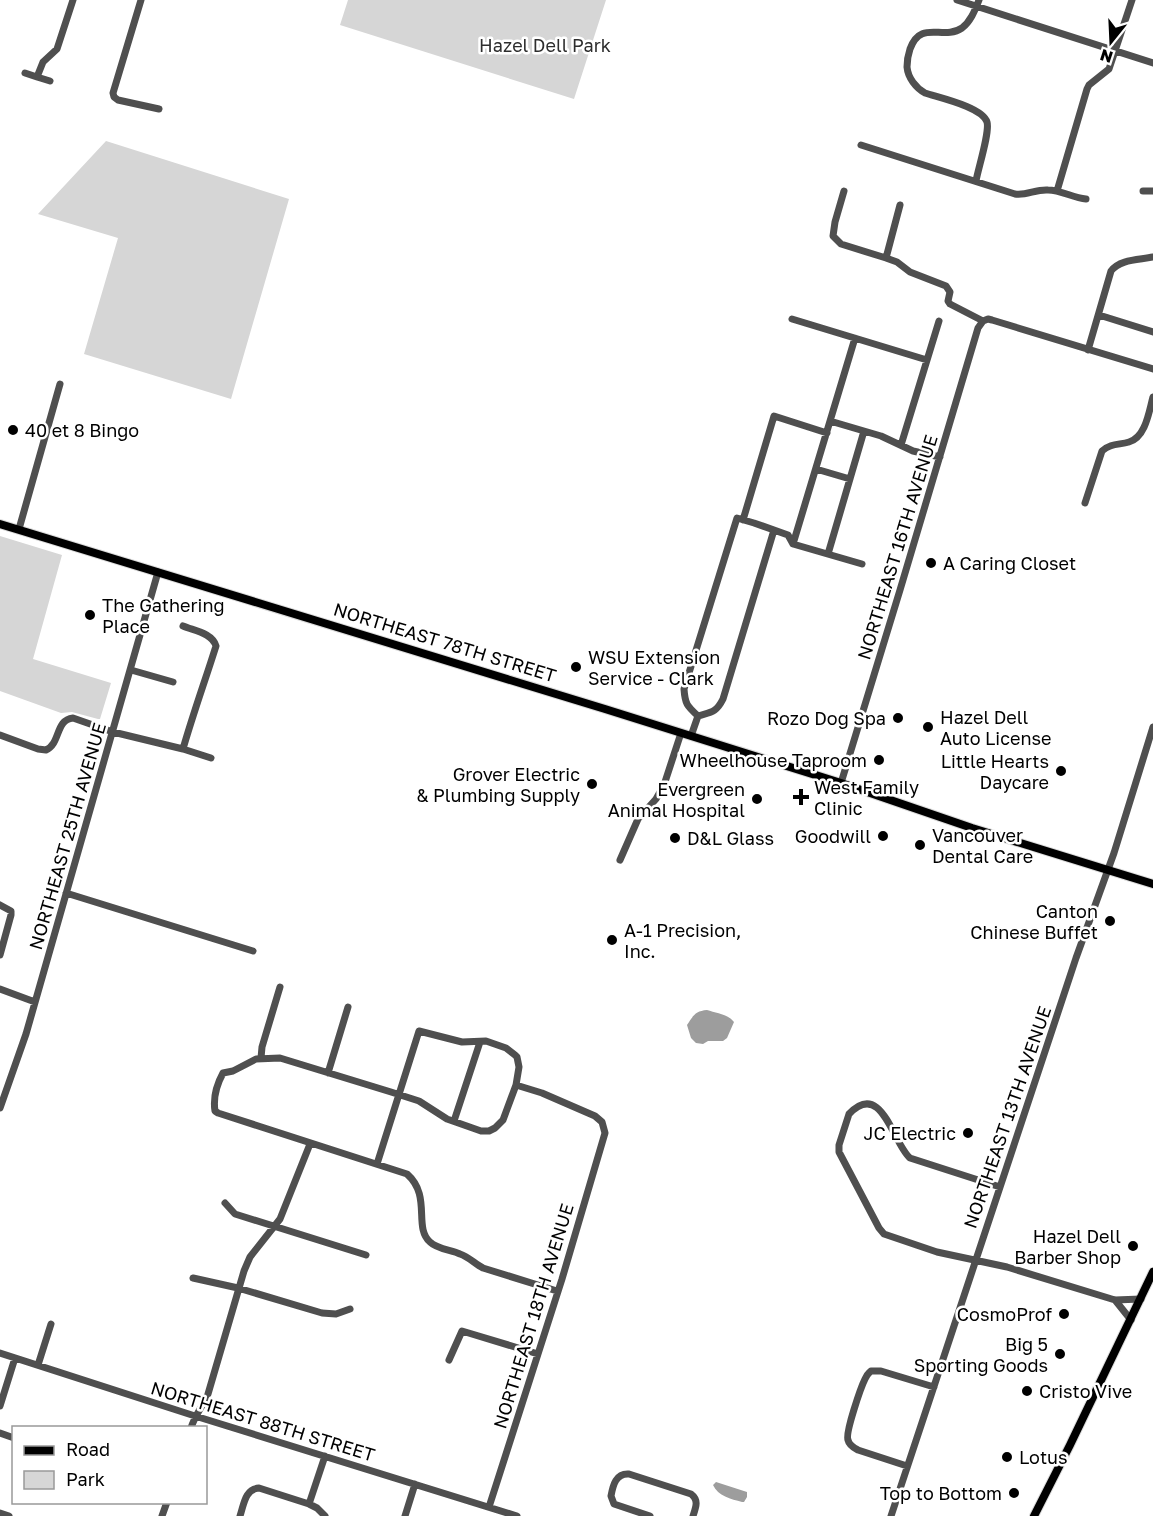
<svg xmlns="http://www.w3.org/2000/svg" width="1153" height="1516" font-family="'Golos Text',sans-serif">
<rect width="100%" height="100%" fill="#fff"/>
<path fill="#d6d6d6" d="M 348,0 L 606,0 L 574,99 L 340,25 Z
M 106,141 L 289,199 L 231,399 L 84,354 L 118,238 L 38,214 Z
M 0,536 L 62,555 L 33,659 L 111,683 L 100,719 L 98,719 L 72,712 L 61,713 L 0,691 Z"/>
<path fill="#9d9d9d" d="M 707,1010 C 716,1013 728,1014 734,1022 L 727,1038 L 723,1041 L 708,1041 L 703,1044 L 696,1043 L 691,1038 L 687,1025 C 693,1016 695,1011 707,1010 Z
M 716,1482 L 747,1492 L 747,1497 L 744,1502 L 742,1502 C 731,1499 718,1496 713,1485 Z"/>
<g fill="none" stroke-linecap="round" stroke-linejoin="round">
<g stroke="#dbdbdb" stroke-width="10">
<path id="major" d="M 0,524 L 605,709 L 841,783 L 972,828 L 1153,884
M 1034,1516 L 1070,1445 L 1153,1272"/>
</g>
<path stroke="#4f4f4f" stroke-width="7" d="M 141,0 L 113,93 L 114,97 L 118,100 L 159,109
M 957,0 L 1153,63
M 25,73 L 37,77 L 43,62 L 57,49 L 73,0
M 37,77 L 50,81
M 861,145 L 1015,194 C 1026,196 1036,189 1048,190 C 1061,190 1073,198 1086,199
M 976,181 C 978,169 990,132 987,122 C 982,107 940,98 925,93 C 916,88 908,78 907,67 C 907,61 908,55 910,49 C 921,19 943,41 962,28 C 971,21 975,10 979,0
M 844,191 L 835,222 L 833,236 L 841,244 L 886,258 L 900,205
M 1057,191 L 1087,89 L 1089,85 L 1109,69 L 1132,0
M 1143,191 L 1153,191
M 886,258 L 897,262 L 910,272 L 946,286 L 950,292 L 948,301 L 950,304 L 983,321 L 988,319 L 992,320 L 1153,369
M 1099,315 L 1153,332
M 792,319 L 927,360
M 1088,350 L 1111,271 C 1120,259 1139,260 1153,257
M 830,421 L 881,436 L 913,451 L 940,457
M 901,445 L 939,321
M 816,469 L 850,479
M 1085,503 L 1102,451 C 1111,443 1119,445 1129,442 C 1146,437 1149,411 1153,397
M 743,520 L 774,416 L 827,433
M 19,529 L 60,384
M 793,544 L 855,338
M 828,554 L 864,431
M 131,670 L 173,682
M 698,716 C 687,706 685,704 684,689 L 737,518 L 754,523 L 788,535 L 793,544 L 862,564
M 0,735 L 38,749 L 46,750 C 61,743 55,720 73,718 L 113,732 L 183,749 L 211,758
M 691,736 L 698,716 C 711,712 716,713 723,699 L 774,530
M 183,749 C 193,714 205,681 216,646 C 212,633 195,631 183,626
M 841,783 L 900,590 L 978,328 L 983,321
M 620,860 L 638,819 L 656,799 L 664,785 L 681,733
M 66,893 L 253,951
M 0,905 L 11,911 L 11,915 L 0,955
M 0,989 L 35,1002
M 261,1058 L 262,1047 L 280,987
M 328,1073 L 348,1007
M 0,1108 L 26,1034 L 158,572
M 454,1121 L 480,1042
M 377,1164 L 419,1031 L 462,1042 L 486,1041 L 506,1048 L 515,1055 L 517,1057 L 519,1067 L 516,1085 L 503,1120 L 495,1128 L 489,1131 L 481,1131 L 447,1119 L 419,1101 L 391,1092 L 280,1058 L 256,1059 L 233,1071 L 223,1073 C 217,1084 213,1098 215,1111 L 218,1113 L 407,1174 C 432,1196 413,1227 430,1242 C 437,1249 451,1250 460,1254 C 469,1257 475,1264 483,1268 L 557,1291
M 1000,1187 L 910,1158 C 893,1144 882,1079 849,1114 L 839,1145 L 839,1152 L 879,1228 L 884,1234 L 937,1252 L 1007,1267 L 1115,1300 L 1141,1299
M 225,1203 L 235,1214 L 366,1255
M 193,1278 L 238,1288 L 322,1313 L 336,1314 L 350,1309
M 1115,1300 L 1131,1320
M 0,1353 L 195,1416 L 517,1516
M 449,1360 L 462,1331 L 538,1354
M 38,1365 L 51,1324
M 0,1406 L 15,1358
M 191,1428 C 195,1415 203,1406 208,1394 L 244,1271 L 250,1257 L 280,1219 L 310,1144
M 0,1433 L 14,1438
M 907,1466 L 858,1450 C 854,1448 849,1445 848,1440 C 845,1433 861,1387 865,1379 C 867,1374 868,1374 871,1371 L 881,1371 L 934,1387
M 309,1504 L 317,1508 L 325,1516
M 489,1507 L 562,1279 L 605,1133 L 602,1122 L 595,1116 L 542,1093 L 516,1085
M 0,1513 L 9,1516
M 162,1516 L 167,1502
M 240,1516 C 244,1504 245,1489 259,1488 L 309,1504 L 325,1456
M 405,1516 L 415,1484
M 650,1516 L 614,1504 L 611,1496 C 613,1485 616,1473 629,1474 L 691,1494 C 699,1500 696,1507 693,1516
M 891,1516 L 1076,958 L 1114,853 L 1153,727"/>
<use href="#major" stroke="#000" stroke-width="8"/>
</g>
<g fill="#000" stroke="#fff" stroke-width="2">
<circle cx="13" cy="430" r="6"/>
<circle cx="931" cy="563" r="6"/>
<circle cx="90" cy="615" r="6"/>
<circle cx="576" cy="667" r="6"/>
<circle cx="898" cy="718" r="6"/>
<circle cx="928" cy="727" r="6"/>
<circle cx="879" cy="760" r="6"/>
<circle cx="1061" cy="771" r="6"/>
<circle cx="592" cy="784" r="6"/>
<path d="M798 788h6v6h6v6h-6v6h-6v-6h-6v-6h6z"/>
<circle cx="757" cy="799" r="6"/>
<circle cx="883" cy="836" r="6"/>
<circle cx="675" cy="838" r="6"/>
<circle cx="920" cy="845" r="6"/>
<circle cx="1110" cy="921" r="6"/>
<circle cx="612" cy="940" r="6"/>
<circle cx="968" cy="1133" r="6"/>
<circle cx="1133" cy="1246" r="6"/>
<circle cx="1064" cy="1314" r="6"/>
<circle cx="1060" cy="1354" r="6"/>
<circle cx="1027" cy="1391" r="6"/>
<circle cx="1007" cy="1457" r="6"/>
<circle cx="1014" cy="1493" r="6"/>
</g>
<g text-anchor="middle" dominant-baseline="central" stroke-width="5" stroke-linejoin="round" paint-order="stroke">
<g font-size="18" fill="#2d2d2d" stroke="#fff">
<text x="545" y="45">Hazel Dell Park</text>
</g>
<g font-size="18" fill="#000" stroke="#fff" text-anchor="end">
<text x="25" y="430" text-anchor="start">40 et 8 Bingo</text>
<text x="943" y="563" text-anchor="start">A Caring Closet</text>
<text x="102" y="605" text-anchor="start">The Gathering<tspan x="102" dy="21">Place</tspan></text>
<text x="588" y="657" text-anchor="start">WSU Extension<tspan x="588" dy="21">Service - Clark</tspan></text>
<text x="940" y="717" text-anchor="start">Hazel Dell<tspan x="940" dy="21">Auto License</tspan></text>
<text x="886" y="718">Rozo Dog Spa</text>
<text x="867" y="760">Wheelhouse Taproom</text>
<text x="1049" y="761">Little Hearts<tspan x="1049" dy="21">Daycare</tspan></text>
<text x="580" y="774">Grover Electric<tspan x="580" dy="21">&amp; Plumbing Supply</tspan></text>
<text x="814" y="787" text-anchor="start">West Family<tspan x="814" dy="21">Clinic</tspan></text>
<text x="745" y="789">Evergreen<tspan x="745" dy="21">Animal Hospital</tspan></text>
<text x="932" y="835" text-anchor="start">Vancouver<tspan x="932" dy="21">Dental Care</tspan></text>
<text x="871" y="836">Goodwill</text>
<text x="687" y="838" text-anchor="start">D&amp;L Glass</text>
<text x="1098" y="911">Canton<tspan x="1098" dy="21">Chinese Buffet</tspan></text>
<text x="624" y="930" text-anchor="start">A-1 Precision,<tspan x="624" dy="21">Inc.</tspan></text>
<text x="956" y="1133">JC Electric</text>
<text x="1121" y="1236">Hazel Dell<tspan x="1121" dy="21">Barber Shop</tspan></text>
<text x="1052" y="1314">CosmoProf</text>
<text x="1048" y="1344">Big 5<tspan x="1048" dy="21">Sporting Goods</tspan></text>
<text x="1039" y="1391" text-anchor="start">Cristo Vive</text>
<text x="1019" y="1457" text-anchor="start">Lotus</text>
<text x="1002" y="1493">Top to Bottom</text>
</g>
<g font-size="18" fill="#000" stroke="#fff">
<text transform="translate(897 547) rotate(-73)">NORTHEAST 16TH AVENUE</text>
<text transform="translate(445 642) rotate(17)">NORTHEAST 78TH STREET</text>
<text transform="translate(67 836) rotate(-74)">NORTHEAST 25TH AVENUE</text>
<text transform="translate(1007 1117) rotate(-71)">NORTHEAST 13TH AVENUE</text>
<text transform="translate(533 1316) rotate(-73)">NORTHEAST 18TH AVENUE</text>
<text transform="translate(263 1421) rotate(17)">NORTHEAST 88TH STREET</text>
</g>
</g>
<rect x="12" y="1426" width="195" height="78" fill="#ffffff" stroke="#999999" stroke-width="1.5"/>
<rect x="24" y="1446" width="30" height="9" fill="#000000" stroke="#999999" stroke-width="1.5"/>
<text x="66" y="1456" font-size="18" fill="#000000">Road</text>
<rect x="24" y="1471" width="30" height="18" fill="#d6d6d6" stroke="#999999" stroke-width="1.5"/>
<text x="66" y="1486" font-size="18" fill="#000000">Park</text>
<g transform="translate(1111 42) rotate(198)" stroke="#ffffff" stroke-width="4.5" paint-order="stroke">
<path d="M0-4.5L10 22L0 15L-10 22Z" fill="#000000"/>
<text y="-9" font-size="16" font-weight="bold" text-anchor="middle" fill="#000000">N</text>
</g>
</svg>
